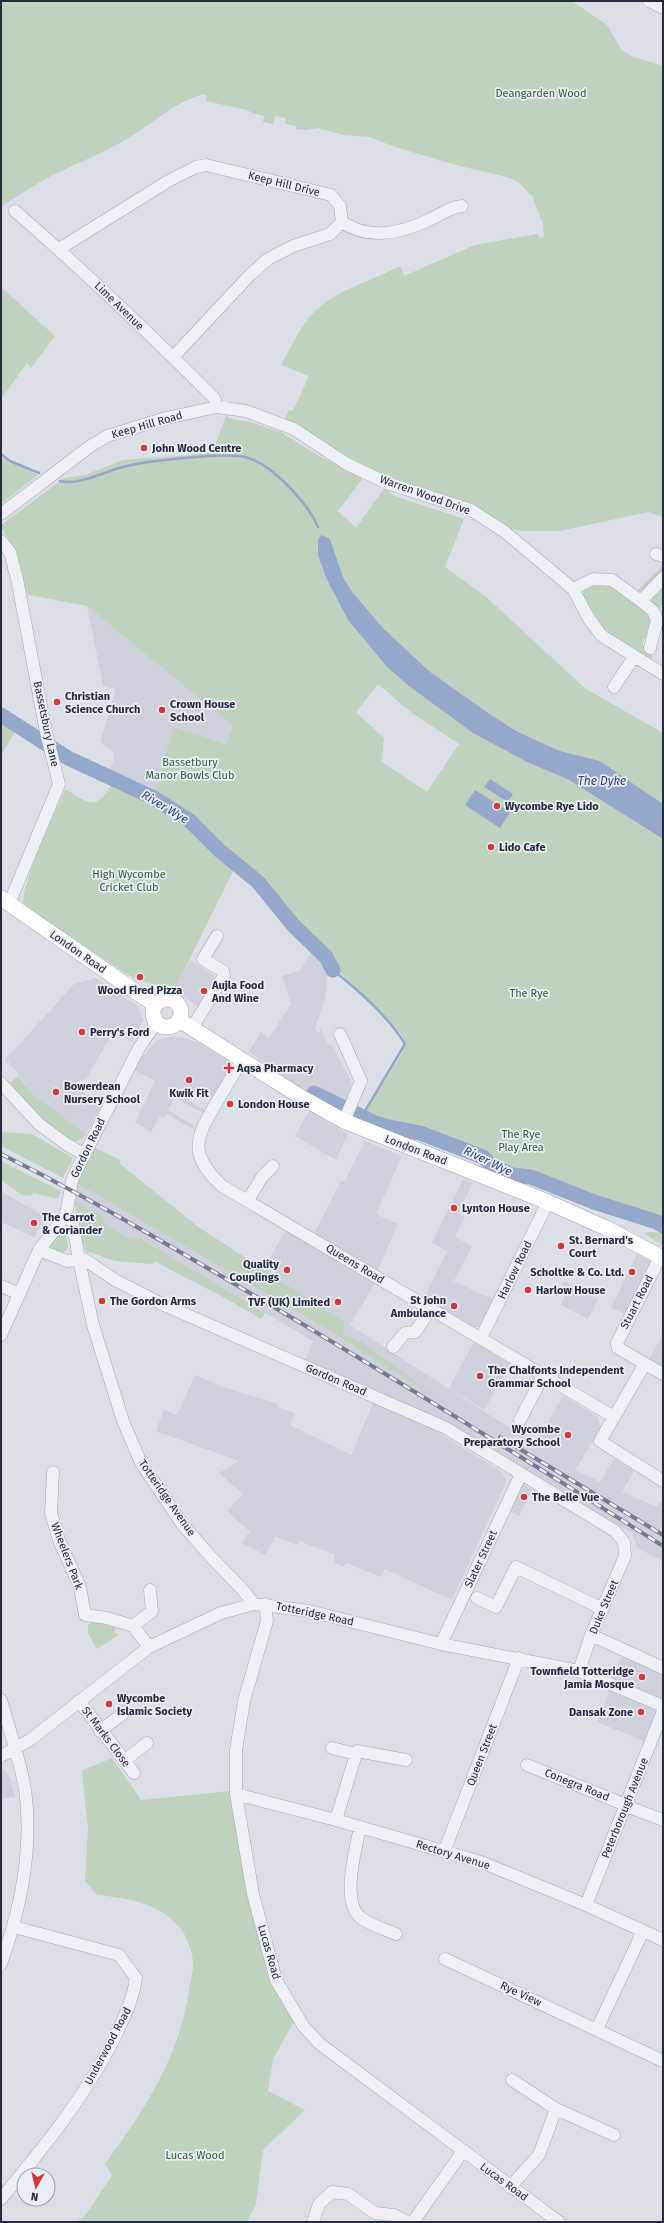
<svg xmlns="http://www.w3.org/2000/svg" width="664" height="2223" font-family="'Fira Sans',sans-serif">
<rect width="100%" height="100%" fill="#dcdfe7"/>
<path fill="#ced1dc" d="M 87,606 L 233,726 L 227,744 L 174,728 L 153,794 L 118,778 L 109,770 L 114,762 L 113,751 L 100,742 L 116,689 L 103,686 Z
M 312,951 L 323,961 L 328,972 L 325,999 L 315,1028 L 317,1032 L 320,1032 L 320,1028 L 328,1045 L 333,1047 L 352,1083 L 341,1112 L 284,1080 L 249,1051 L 261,1032 L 269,1038 L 291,1004 L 282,976 L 299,971 Z
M 190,960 L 213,974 L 215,978 L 199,1007 L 174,991 Z
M 96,978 L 137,1005 L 143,1020 L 132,1042 L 113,1032 L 86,1079 L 76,1082 L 75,1089 L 103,1102 L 86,1134 L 34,1095 L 6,1059 L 74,984 Z
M 171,1037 L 185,1038 L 199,1043 L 233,1064 L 211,1099 L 195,1090 L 189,1101 L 205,1110 L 203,1113 L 175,1098 L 168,1110 L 195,1126 L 194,1130 L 167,1114 L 164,1118 L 160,1116 L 151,1132 L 135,1122 L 155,1081 L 132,1069 L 157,1040 Z
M 309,1111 L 348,1134 L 336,1160 L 295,1136 Z
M 365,1141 L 402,1156 L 376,1214 L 398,1224 L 377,1271 L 314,1233 L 341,1181 L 344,1182 Z
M 120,1160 L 119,1163 L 198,1227 L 263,1269 L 286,1230 L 375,1283 L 350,1325 L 535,1444 L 563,1396 L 598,1417 L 601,1428 L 575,1470 L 600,1482 L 614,1459 L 634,1471 L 622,1492 L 657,1507 L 660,1501 L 663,1502 L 663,1561 L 637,1548 L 632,1533 L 438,1419 L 305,1361 L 313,1341 L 265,1313 L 262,1318 L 154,1261 L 153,1264 L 106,1259 L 94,1253 L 86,1252 L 82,1241 L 74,1200 L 77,1183 Z
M 463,1179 L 473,1183 L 458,1213 L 465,1217 L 455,1237 L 472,1246 L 454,1281 L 496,1301 L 483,1326 L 473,1328 L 424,1298 L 447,1251 L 432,1243 Z
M 2,1192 L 46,1217 L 34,1237 L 1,1222 Z
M 637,1254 L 652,1262 L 625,1314 L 611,1308 Z
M 563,1281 L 598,1299 L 588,1319 L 561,1305 L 564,1299 Z
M 663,1333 L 663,1362 L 660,1367 L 649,1360 Z
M 474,1342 L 510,1364 L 484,1410 L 449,1388 Z
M 195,1375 L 223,1387 L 278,1404 L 277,1407 L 295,1413 L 290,1425 L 351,1455 L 373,1403 L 431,1428 L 502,1472 L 506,1480 L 505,1484 L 452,1600 L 385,1569 L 381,1577 L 346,1563 L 344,1567 L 335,1563 L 334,1554 L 299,1541 L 297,1545 L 275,1536 L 265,1555 L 242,1543 L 250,1531 L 234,1518 L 228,1510 L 243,1494 L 219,1473 L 239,1461 L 156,1431 L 164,1410 L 177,1415 Z
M 522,1484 L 533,1490 L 519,1516 L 508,1510 Z
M 622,1656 L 663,1675 L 663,1701 L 612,1678 Z
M 610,1690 L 656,1711 L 644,1741 L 597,1722 Z
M 1,1768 L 5,1770 L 10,1778 L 15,1797 L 1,1799 Z"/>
<path fill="#bfd2bd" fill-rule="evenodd" d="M 1,1 L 572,1 L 607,25 L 621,49 L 631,56 L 663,66 L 663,517 L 648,512 L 560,531 L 522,531 L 509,529 L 472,504 L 368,469 L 283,423 L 289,410 L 293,411 L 309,376 L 281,365 C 291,348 301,324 316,310 C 338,290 371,281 398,267 L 401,268 L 404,276 L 475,245 L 537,234 L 541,238 L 544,236 L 543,224 L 532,196 L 518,182 L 507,177 L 460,166 L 395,147 L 369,137 L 344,135 L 318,128 L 306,130 L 296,129 L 296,126 L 285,124 L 286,118 L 275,116 L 273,124 L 263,122 L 264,116 L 252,113 L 247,110 L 206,101 L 207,96 L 204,94 C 173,102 152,125 125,140 C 102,154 77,163 53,175 C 35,184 18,196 1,207 Z
M 1,287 L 55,336 L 31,368 L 27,363 L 1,399 Z
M 226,416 L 234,420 L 247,421 L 281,432 L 317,455 L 363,478 L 338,511 L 356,528 L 385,487 L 392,495 L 464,519 L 445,567 L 485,596 L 586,689 L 663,733 L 663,804 L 600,761 L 560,751 L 518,732 L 491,715 L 429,671 L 383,628 L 353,593 L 343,577 L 330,539 L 321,566 L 326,578 L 348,620 L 387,667 L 529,763 L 569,780 L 663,839 L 663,1223 L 518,1173 L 451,1142 L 414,1130 L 398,1127 L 365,1112 L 404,1050 L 405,1045 L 402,1035 L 334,966 L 335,963 L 321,946 L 314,942 L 254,874 L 227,852 L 210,834 L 181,809 L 153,794 L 174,727 L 226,744 L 233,726 L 87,606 L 29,595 C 22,587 24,578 21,568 C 17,553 7,540 1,525 L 64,478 L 85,475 L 123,460 L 202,454 L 213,451 ZM 378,684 L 412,713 L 459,744 L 427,792 L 382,762 L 384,738 L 356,712 Z
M 1,457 L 38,475 L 1,504 Z
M 663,565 L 663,572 L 645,591 L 636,592 Z
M 594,584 L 611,585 L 652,616 L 648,639 L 643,639 L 642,645 L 646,646 L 649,654 L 653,656 L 651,661 L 625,645 L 604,629 L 583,596 L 584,591 Z
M 659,588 L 663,589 L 663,603 L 658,611 L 649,603 L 650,598 Z
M 1,719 L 17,728 L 1,756 Z
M 111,785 L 170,812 L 185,823 L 203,843 L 234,869 L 174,991 L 133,978 L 24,906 C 18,890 57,809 65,789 C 88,802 95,813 111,785 Z
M 18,1076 L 34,1095 L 86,1134 C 84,1137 80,1141 76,1141 C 59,1141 21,1096 10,1083 Z
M 1,1132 L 32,1134 L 73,1158 L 63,1178 L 1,1146 Z
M 94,1147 L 120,1160 L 119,1163 L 198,1227 L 344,1322 L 343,1334 L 363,1343 L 439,1399 L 317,1323 L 77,1183 Z
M 1,1161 L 61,1191 L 58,1199 L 33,1193 L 32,1196 L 22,1195 L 1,1180 Z
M 74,1200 L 101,1214 L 106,1225 L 129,1238 L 141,1239 L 265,1313 L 261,1319 L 215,1292 L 154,1261 L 153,1264 L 115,1261 L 87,1251 L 82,1241 Z
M 62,1229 L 66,1233 L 68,1247 L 64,1252 L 60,1253 L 49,1246 Z
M 651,1232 L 663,1233 L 663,1246 L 644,1233 Z
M 95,1621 L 116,1628 L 114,1632 L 119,1635 L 97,1649 L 88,1633 L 88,1625 Z
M 112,1758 L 141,1800 L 230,1791 L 250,1896 L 274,1990 L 296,2018 L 273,2059 L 268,2091 L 305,2110 L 263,2150 L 256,2204 L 247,2222 L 76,2222 L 85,2216 L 112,2175 L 105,2164 C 144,2110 179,2058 189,1991 C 190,1981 194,1970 193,1961 C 188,1911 139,1898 97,1895 L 85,1881 L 88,1827 L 82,1774 L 83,1770 Z"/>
<path fill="#95a7ca" d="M 322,535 L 330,539 L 343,577 L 353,593 L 383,628 L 429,671 L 491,715 L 518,732 L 560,751 L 600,761 L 663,804 L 663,839 L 569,780 L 529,763 L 473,733 L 409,686 L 387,667 L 348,620 L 326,578 L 318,555 L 318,539 Z
M 490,779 L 513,794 L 508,802 L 484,787 Z
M 475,790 L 510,812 L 500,828 L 465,805 Z"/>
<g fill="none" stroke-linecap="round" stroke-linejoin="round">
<path stroke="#95a7ca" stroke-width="2.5" d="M 1,454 L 10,461 L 39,473
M 60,481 C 81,486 106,470 127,466 C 147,461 228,452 245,457 C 272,464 307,502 318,527
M 333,970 C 359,991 387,1015 405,1044 L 362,1116"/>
<path stroke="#95a7ca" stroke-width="15" d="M 1,715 L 68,758 L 154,798 L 189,820 L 219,850 L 258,882 L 293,925 L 326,957 L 333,970
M 314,1093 L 373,1122 L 385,1126 L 420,1133 L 483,1157 L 491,1165 L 511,1175 L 531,1177 L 594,1202 L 657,1222 L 663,1226"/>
<g stroke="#a5a9b4" stroke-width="13">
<path id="minor" d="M 649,1 L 663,8
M 15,211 C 84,271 150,334 214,398 L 217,407
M 342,222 C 370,241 402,233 431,219 C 442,214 450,207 462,206
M 59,249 L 170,180 L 196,167 L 206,165 L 331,195 L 340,206 L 342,222 L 330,234 L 293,246 L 268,259 L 250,275 L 173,357
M 1,514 L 89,447 L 107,436 L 166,418 L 217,407 L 246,411 L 294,429 L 347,464 L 387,483 L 471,510 L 505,532 L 573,589 L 589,619 L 602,636 L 663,674
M 1,541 L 10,552 L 17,579 L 46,732 L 59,784 L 9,904
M 656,554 L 663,556
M 573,589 L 593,579 L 612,580 L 641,601 L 663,578
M 641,601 L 653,611 L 657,620 L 650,648
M 614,687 L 634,657
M 192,1028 L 224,976 L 223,971 L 203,959 L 217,936
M 340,1034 L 361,1081 L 344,1121
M 242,1059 C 234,1074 225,1088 217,1102 C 195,1138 188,1154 222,1186 L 614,1417
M 1,1083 L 39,1124 L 66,1144 L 85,1155
M 248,1200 L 262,1177 L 273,1166
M 66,1215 L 73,1223 L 79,1260 L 84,1259 L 115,1280 L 164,1305 L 446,1428 L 615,1531 L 624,1542 L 625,1556 L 591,1635 L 579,1671
M 39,1250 L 67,1261 L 79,1260 L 93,1325 L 123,1421 L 141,1463 L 182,1524 L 212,1558 L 243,1590 L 254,1604
M 660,1257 L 617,1343 L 618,1348 L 663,1374
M 1,1286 L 20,1294
M 1,1335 L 39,1250 L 66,1215 L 72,1181 L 77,1169 L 139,1048 L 156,1023
M 481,1338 L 548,1202
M 393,1347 L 405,1333 L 415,1332 L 431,1309
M 645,1364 L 600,1441 L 663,1481
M 520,1420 L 543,1376
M 53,1472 L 51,1513 L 59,1540 L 80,1587 L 85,1615 L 107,1618 L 133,1626 L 149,1647
M 477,1598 L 496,1607 L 516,1567 L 603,1609
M 265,1604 L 267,1621 L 244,1701 L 236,1750 L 236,1794 L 253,1894 L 276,1980 L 304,2027 L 320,2044 L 559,2222
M 133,1626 L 152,1611 L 150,1590
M 591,1635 L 663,1668
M 441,1644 L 521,1474
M 1,1700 C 9,1729 23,1768 26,1797 C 32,1855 20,1910 1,1964
M 79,1701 L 134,1773
M 100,1731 L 125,1712
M 332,1748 L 356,1754
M 1,1756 L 30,1740 L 149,1647 L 221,1613 L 254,1604 L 309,1611 L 441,1644 L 579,1671 L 663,1706
M 124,1761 L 147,1743
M 527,1765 L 626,1805
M 236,1794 L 336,1820 L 481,1862 L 586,1905 L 663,1940
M 626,1806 L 663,1820
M 336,1820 L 357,1751 L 406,1760
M 360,1827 C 356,1848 341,1901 360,1917 C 369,1925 385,1929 396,1934
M 444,1852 L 519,1658
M 586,1905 L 663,1711
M 445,1959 L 663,2061
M 597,2029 L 643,1931
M 556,2109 L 614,2135
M 510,2187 L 539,2155 L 556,2109 L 512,2080
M 1,2199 C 44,2147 86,2096 116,2035 C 125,2015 133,2000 136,1978 L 119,1955 L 14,1927
M 313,2222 L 319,2204 L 332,2192 L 348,2194 L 375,2213 L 394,2215 L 407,2222
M 413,2222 L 463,2151"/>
</g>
<g stroke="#9ba1b3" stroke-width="16">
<path id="major" d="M 1,898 L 155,1005
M153 1013a14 14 0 1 1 28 0a14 14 0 1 1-28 0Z
M 179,1020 L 301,1097 L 344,1121 L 548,1202 L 606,1228 L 663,1258"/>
</g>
<use href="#minor" stroke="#eff0f5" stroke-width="12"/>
<use href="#major" stroke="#fff" stroke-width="15"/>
<g stroke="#757c91" stroke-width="4">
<path id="rail" d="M 1,1154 C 102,1204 197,1262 294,1319 C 418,1393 541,1469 663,1546
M 500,1437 L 663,1535"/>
</g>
<use href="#rail" stroke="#ebeef5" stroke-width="2.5" stroke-dasharray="8" stroke-linecap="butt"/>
</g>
<g fill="#d4393a" stroke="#ebeef5" stroke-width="1.5">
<circle cx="144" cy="448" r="4"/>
<circle cx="57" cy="702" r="4"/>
<circle cx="162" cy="710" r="4"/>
<circle cx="497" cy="806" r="4"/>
<circle cx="491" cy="847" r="4"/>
<circle cx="140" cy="977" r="4"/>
<circle cx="204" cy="991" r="4"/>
<circle cx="82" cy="1032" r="4"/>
<path d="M227 1062h4v4h4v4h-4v4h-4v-4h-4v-4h4z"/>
<circle cx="189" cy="1080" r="4"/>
<circle cx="56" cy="1092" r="4"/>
<circle cx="230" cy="1104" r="4"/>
<circle cx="454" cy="1208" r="4"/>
<circle cx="34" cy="1223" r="4"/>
<circle cx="561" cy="1246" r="4"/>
<circle cx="287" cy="1270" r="4"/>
<circle cx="632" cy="1272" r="4"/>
<circle cx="528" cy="1290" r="4"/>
<circle cx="102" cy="1301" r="4"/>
<circle cx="338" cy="1302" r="4"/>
<circle cx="454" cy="1306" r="4"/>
<circle cx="480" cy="1376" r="4"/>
<circle cx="568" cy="1435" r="4"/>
<circle cx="524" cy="1497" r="4"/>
<circle cx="642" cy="1677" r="4"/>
<circle cx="109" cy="1704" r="4"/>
<circle cx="641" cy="1712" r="4"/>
</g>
<g text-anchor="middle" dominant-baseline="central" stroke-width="3.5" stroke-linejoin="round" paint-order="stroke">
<g font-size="11" fill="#345a32" stroke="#ebeef5">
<text x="541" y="93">Deangarden Wood</text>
<text x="190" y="762">Bassetbury<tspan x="190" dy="13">Manor Bowls Club</tspan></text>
<text x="129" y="874">High Wycombe<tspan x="129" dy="13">Cricket Club</tspan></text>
<text x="529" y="993">The Rye</text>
<text x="521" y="1134">The Rye<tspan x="521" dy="13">Play Area</tspan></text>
<text x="195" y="2155">Lucas Wood</text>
</g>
<g font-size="11" fill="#252b3e" stroke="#ebeef5">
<text transform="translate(284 184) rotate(14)">Keep Hill Drive</text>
<text transform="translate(119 306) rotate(44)">Lime Avenue</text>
<text transform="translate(147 425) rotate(-16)">Keep Hill Road</text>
<text transform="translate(425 495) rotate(20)">Warren Wood Drive</text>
<text transform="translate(46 724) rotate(78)">Bassetsbury Lane</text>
<text transform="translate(78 952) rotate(35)">London Road</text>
<text transform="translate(88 1148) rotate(-64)">Gordon Road</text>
<text transform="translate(416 1150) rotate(21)">London Road</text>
<text transform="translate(355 1264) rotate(31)">Queens Road</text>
<text transform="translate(515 1270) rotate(-64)">Harlow Road</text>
<text transform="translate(637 1302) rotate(-63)">Stuart Road</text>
<text transform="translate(336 1380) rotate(23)">Gordon Road</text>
<text transform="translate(167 1498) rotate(55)">Totteridge Avenue</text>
<text transform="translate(67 1556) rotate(69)">Wheelers Park</text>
<text transform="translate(481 1559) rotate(-65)">Slater Street</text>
<text transform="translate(604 1607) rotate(-67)">Duke Street</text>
<text transform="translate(315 1614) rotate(12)">Totteridge Road</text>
<text transform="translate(106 1737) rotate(53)">St Marks Close</text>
<text transform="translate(482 1755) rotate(-69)">Queen Street</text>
<text transform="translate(577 1785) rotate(22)">Conegra Road</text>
<text transform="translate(625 1808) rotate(-68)">Peterborough Avenue</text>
<text transform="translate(453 1855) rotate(17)">Rectory Avenue</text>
<text transform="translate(269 1952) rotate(74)">Lucas Road</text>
<text transform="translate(521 1994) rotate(25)">Rye View</text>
<text transform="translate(108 2046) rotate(-62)">Underwood Road</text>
<text transform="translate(504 2182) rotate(36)">Lucas Road</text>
</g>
<g font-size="11" font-weight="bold" fill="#252b3e" stroke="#ebeef5" text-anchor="start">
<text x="152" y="448">John Wood Centre</text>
<text x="65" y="696">Christian<tspan x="65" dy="13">Science Church</tspan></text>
<text x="170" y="704">Crown House<tspan x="170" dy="13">School</tspan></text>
<text x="505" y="806">Wycombe Rye Lido</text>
<text x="499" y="847">Lido Cafe</text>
<text x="212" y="985">Aujla Food<tspan x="212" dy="13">And Wine</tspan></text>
<text x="140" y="990" text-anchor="middle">Wood Fired Pizza</text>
<text x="90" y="1032">Perry's Ford</text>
<text x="237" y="1068">Aqsa Pharmacy</text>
<text x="64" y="1086">Bowerdean<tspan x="64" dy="13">Nursery School</tspan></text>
<text x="189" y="1093" text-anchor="middle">Kwik Fit</text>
<text x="238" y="1104">London House</text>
<text x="462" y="1208">Lynton House</text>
<text x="42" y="1217">The Carrot<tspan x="42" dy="13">&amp; Coriander</tspan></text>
<text x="569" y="1240">St. Bernard's<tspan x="569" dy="13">Court</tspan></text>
<text x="279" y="1264" text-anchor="end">Quality<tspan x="279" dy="13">Couplings</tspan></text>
<text x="624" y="1272" text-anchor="end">Scholtke &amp; Co. Ltd.</text>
<text x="536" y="1290">Harlow House</text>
<text x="446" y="1300" text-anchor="end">St John<tspan x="446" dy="13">Ambulance</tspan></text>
<text x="110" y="1301">The Gordon Arms</text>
<text x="330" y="1302" text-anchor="end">TVF (UK) Limited</text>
<text x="488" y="1370">The Chalfonts Independent<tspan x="488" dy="13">Grammar School</tspan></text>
<text x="560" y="1429" text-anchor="end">Wycombe<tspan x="560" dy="13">Preparatory School</tspan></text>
<text x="532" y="1497">The Belle Vue</text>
<text x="634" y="1671" text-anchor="end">Townfield Totteridge<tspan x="634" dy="13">Jamia Mosque</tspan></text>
<text x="117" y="1698">Wycombe<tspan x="117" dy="13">Islamic Society</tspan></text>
<text x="633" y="1712" text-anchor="end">Dansak Zone</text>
</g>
<g font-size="12" font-style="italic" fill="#2e4374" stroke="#ebeef5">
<text x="602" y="781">The Dyke</text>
<text transform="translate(165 807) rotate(31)">River Wye</text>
<text transform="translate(488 1161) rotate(26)">River Wye</text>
</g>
</g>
<rect width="664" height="2223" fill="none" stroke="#252b3e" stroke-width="4"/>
<g transform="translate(36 2187) rotate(188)"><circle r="19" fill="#ebeef5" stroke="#9ca0ac"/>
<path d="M0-3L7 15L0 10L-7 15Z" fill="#d4393a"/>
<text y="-6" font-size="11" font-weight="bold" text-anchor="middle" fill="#252b3e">N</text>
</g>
</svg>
